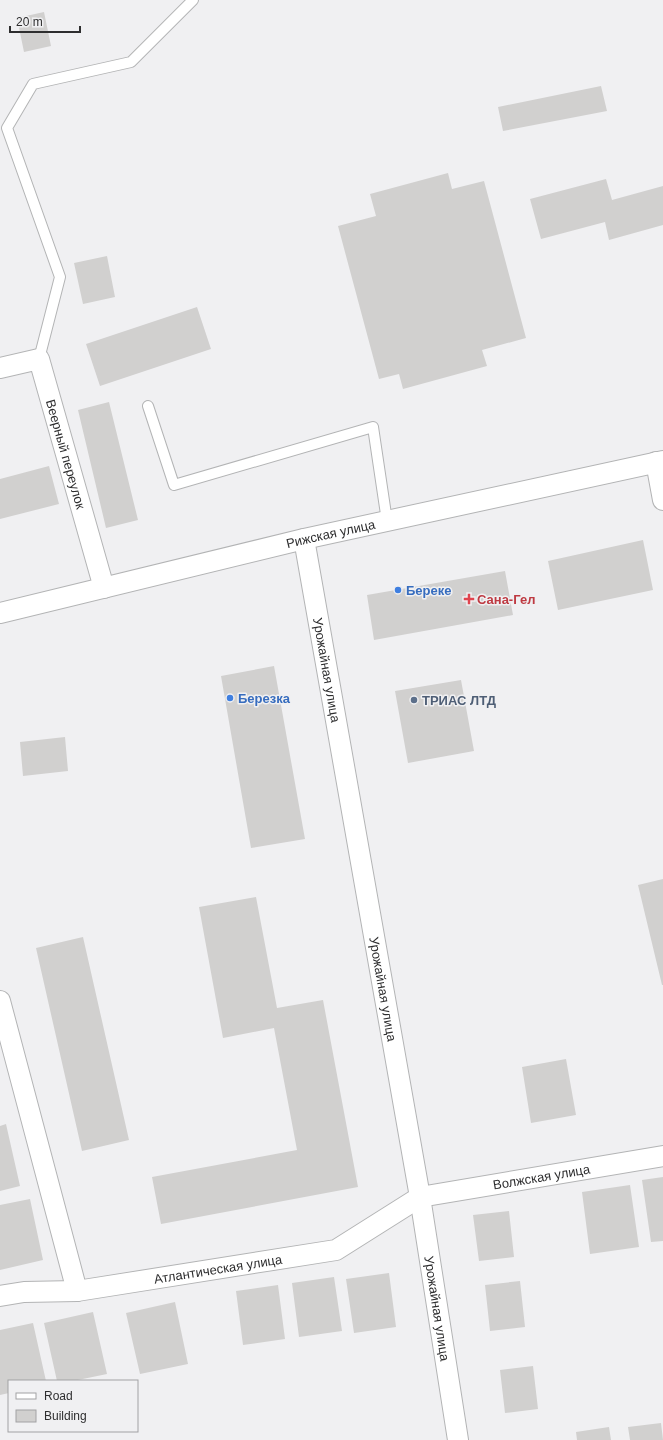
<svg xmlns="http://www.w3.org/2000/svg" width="663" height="1440" font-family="Helvetica,sans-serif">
<rect width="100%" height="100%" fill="#f0f0f2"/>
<path fill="#d1d0cf" d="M 44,12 L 51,46 L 24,52 L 17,18 Z
M 601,86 L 607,111 L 503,131 L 498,107 Z
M 448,173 L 452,189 L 484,181 L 526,338 L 482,350 L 487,366 L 403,389 L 399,374 L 379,379 L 338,226 L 376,216 L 370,194 Z
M 606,179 L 612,200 L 663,186 L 663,225 L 609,240 L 605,222 L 541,239 L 530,199 Z
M 107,256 L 115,297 L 83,304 L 74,263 Z
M 197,307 L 211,349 L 100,386 L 86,344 Z
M 109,402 L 138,520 L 106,528 L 78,410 Z
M 49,466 L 59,504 L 0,519 L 0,479 Z
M 643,540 L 653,590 L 558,610 L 548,561 Z
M 505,571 L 513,615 L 374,640 L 367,595 Z
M 274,666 L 305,839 L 251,848 L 221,676 Z
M 461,680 L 474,751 L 408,763 L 395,691 Z
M 65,737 L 68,771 L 23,776 L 20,742 Z
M 663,879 L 663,985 L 662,985 L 638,885 Z
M 256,897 L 277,1008 L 323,1000 L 358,1187 L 161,1224 L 152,1177 L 297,1150 L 274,1028 L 223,1038 L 199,907 Z
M 83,937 L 129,1140 L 82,1151 L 36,948 Z
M 566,1059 L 576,1115 L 531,1123 L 522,1067 Z
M 6,1124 L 20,1186 L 0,1191 L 0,1126 Z
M 663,1177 L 663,1241 L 651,1242 L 642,1180 Z
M 630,1185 L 639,1247 L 590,1254 L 582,1192 Z
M 30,1199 L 43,1260 L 0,1270 L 0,1205 Z
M 509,1211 L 514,1257 L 479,1261 L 473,1215 Z
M 389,1273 L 396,1327 L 354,1333 L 346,1279 Z
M 334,1277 L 342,1331 L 299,1337 L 292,1283 Z
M 520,1281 L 525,1327 L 490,1331 L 485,1285 Z
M 278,1285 L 285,1339 L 243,1345 L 236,1291 Z
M 175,1302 L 188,1364 L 140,1374 L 126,1313 Z
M 93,1312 L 107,1374 L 73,1381 L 57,1381 L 44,1323 Z
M 33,1323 L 46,1381 L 9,1381 L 9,1393 L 0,1395 L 0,1330 Z
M 533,1366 L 538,1409 L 505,1413 L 500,1370 Z
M 661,1423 L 663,1440 L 630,1440 L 628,1427 Z
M 609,1427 L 611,1440 L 577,1440 L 576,1432 Z"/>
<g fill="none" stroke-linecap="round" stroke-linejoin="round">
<g stroke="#b3b4b5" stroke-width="12">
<path id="lane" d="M 39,359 L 60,277 L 7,128 L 33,84 L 131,62 L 193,0
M 148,406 L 174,485 L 373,427 L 387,521"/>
</g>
<g stroke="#b3b4b5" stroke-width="22">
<g id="street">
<path id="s1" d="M 0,368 L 39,359 L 104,588"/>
<path d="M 656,462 L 663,500"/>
<path id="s2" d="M 304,539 L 420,1197 L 458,1440"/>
<path id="s3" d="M 0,613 L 304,539 L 663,461"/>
<path d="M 0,1001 L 77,1291"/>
<path id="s4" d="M 0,1296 L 24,1292 L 77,1291 L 336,1250 L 420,1197 L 663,1156"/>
</g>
</g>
<use href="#lane" stroke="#fff" stroke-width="10"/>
<use href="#street" stroke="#fff" stroke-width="20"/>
</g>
<g fill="#3f7fe0" stroke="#f0f0f2" stroke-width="1.5">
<circle cx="398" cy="590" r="4"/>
<circle cx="230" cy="698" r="4"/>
</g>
<path fill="#e0444e" stroke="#f0f0f2" stroke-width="1.5" d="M467 593h4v4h4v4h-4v4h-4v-4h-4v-4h4z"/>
<circle fill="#5c6f8a" stroke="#f0f0f2" stroke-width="1.5" cx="414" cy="700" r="4"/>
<g text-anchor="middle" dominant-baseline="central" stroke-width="3" stroke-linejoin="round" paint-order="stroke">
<g font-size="13" fill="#2e2e2f" stroke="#f0f0f2">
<text stroke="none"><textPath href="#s1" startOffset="139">Веерный переулок</textPath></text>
<text stroke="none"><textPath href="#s3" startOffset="340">Рижская улица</textPath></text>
<text stroke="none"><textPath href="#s2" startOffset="133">Урожайная улица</textPath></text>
<text stroke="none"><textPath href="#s2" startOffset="457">Урожайная улица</textPath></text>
<text stroke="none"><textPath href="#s4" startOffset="562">Волжская улица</textPath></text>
<text stroke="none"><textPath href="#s4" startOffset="220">Атлантическая улица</textPath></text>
<text stroke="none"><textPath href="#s2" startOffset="781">Урожайная улица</textPath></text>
</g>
<g font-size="13" font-weight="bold" fill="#366cbe" stroke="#f0f0f2" text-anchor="start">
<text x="406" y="590">Береке</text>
<text x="238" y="698">Березка</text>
</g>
<g font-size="13" font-weight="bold" fill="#be3a42" stroke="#f0f0f2" text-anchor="start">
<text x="477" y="599">Сана-Гел</text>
</g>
<g font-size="13" font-weight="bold" fill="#4e5e75" stroke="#f0f0f2" text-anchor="start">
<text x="422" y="700">ТРИАС ЛТД</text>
</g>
</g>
<rect x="8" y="1380" width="130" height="52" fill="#f0f0f2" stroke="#a2a2a4"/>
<rect x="16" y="1393" width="20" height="6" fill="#ffffff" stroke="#a2a2a4"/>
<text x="44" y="1400" font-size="12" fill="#2e2e2f">Road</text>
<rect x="16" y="1410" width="20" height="12" fill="#d1d0cf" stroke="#a2a2a4"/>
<text x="44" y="1420" font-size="12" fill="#2e2e2f">Building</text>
<path d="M10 26v6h70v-6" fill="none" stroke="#2e2e2f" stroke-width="2"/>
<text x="16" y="26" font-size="12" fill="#2e2e2f" stroke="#f0f0f2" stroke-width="3" paint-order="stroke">20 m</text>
</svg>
